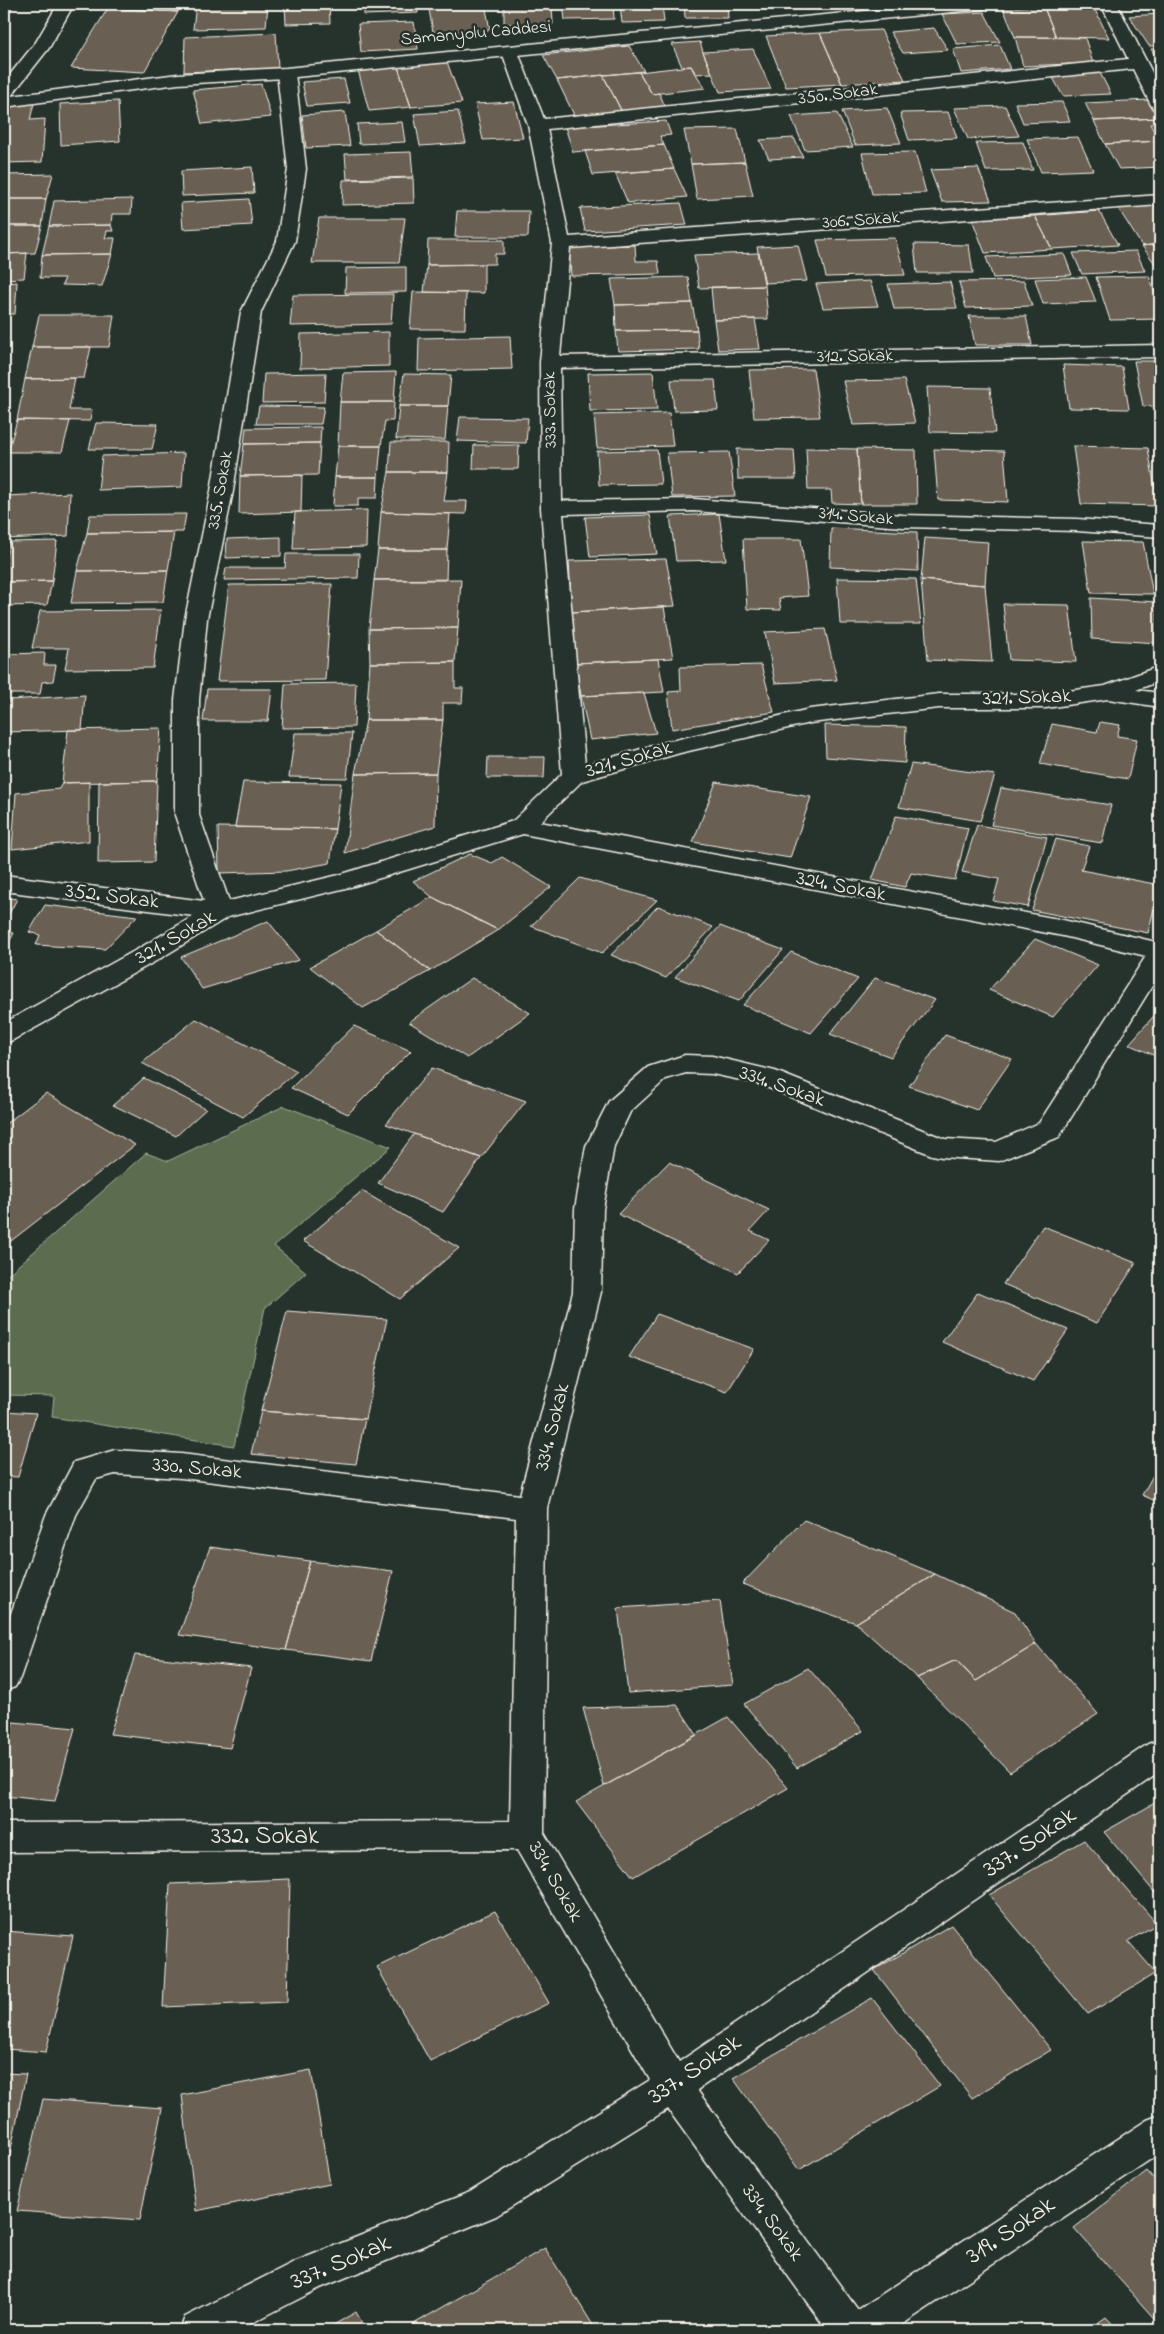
<svg xmlns="http://www.w3.org/2000/svg" width="1164" height="2334" font-family="'Indie Flower',sans-serif">
<rect width="100%" height="100%" fill="#26332d"/>
<filter id="ink" filterUnits="userSpaceOnUse"><feTurbulence type="fractalNoise" baseFrequency=".02" numOctaves="2"/><feDisplacementMap in="SourceGraphic" scale="10" xChannelSelector="R" yChannelSelector="G"/><feConvolveMatrix kernelMatrix="1 2 1 2 8 2 1 2 1" color-interpolation-filters="sRGB"/></filter>
<g filter="url(#ink)">
<path fill="#5b6c4f" stroke="#a8ae9c" d="M 284,1106 L 391,1147 L 274,1246 L 306,1272 L 265,1308 L 234,1446 L 52,1417 L 54,1396 L 4,1395 L 4,1278 L 146,1153 L 168,1161 Z"/>
<path fill="#6a5f53" stroke="#f4f1e8" d="M 110,4 L 182,4 L 178,12 L 108,8 Z
M 196,4 L 268,4 L 266,27 L 193,29 Z
M 285,4 L 329,4 L 330,23 L 286,24 Z
M 364,4 L 417,4 L 418,13 L 364,15 Z
M 428,4 L 485,4 L 490,30 L 433,32 Z
M 504,4 L 552,4 L 553,24 L 504,24 Z
M 563,4 L 613,4 L 614,19 L 565,20 Z
M 620,4 L 662,4 L 664,22 L 622,23 Z
M 684,4 L 727,4 L 728,18 L 685,18 Z
M 1092,4 L 1109,38 L 1056,37 L 1043,5 Z
M 1043,5 L 1056,37 L 1015,37 L 1003,8 Z
M 108,8 L 178,12 L 144,72 L 71,68 Z
M 984,12 L 1000,42 L 957,44 L 942,14 Z
M 1160,14 L 1160,46 L 1149,46 L 1129,16 Z
M 414,22 L 418,49 L 361,52 L 358,24 Z
M 934,28 L 948,50 L 903,53 L 890,32 Z
M 881,30 L 905,80 L 842,84 L 820,33 Z
M 276,33 L 278,68 L 184,72 L 185,37 Z
M 820,33 L 842,84 L 786,87 L 766,36 Z
M 1015,37 L 1085,38 L 1093,63 L 1023,66 Z
M 700,42 L 703,52 L 712,73 L 695,74 L 691,66 L 682,67 L 672,44 Z
M 1000,45 L 1010,69 L 961,73 L 953,49 Z
M 629,46 L 644,71 L 557,80 L 543,55 Z
M 753,49 L 771,89 L 720,92 L 703,52 Z
M 1151,49 L 1160,49 L 1160,64 Z
M 447,62 L 462,103 L 411,107 L 398,67 Z
M 691,66 L 705,88 L 652,94 L 639,72 Z
M 398,67 L 411,107 L 369,111 L 358,70 Z
M 639,72 L 652,94 L 659,93 L 667,110 L 623,114 L 603,75 Z
M 1100,73 L 1111,94 L 1063,96 L 1052,76 Z
M 603,75 L 623,114 L 575,117 L 557,80 Z
M 344,79 L 350,103 L 307,106 L 302,82 Z
M 261,84 L 271,117 L 202,124 L 193,90 Z
M 1149,100 L 1158,118 L 1094,121 L 1085,103 Z
M 118,101 L 120,141 L 61,145 L 60,104 Z
M 514,102 L 523,138 L 483,140 L 475,104 Z
M 1062,102 L 1070,121 L 1023,123 L 1015,103 Z
M 34,103 L 30,120 L 45,119 L 42,162 L 4,163 L 4,118 L 7,105 Z
M 1005,106 L 1019,136 L 968,139 L 954,108 Z
M 887,108 L 901,143 L 855,145 L 842,111 Z
M 458,111 L 466,143 L 420,146 L 414,114 Z
M 345,112 L 350,146 L 306,148 L 302,115 Z
M 948,112 L 957,138 L 909,140 L 900,113 Z
M 837,113 L 853,147 L 805,150 L 791,116 Z
M 1158,118 L 1160,124 L 1150,124 L 1159,141 L 1105,144 L 1094,121 Z
M 666,121 L 671,135 L 660,136 L 664,145 L 573,152 L 565,127 Z
M 402,122 L 405,142 L 359,144 L 357,124 Z
M 737,129 L 745,162 L 691,164 L 684,130 Z
M 1078,137 L 1093,170 L 1041,172 L 1027,139 Z
M 794,138 L 803,157 L 769,159 L 760,140 Z
M 1159,141 L 1160,167 L 1119,169 L 1105,144 Z
M 1023,142 L 1033,170 L 986,171 L 976,143 Z
M 664,145 L 674,169 L 593,175 L 585,151 Z
M 411,152 L 413,177 L 347,179 L 345,154 Z
M 915,152 L 926,193 L 872,194 L 862,153 Z
M 745,162 L 753,196 L 697,199 L 691,164 Z
M 252,167 L 254,193 L 182,196 L 181,171 Z
M 978,168 L 991,201 L 942,202 L 930,170 Z
M 674,169 L 687,197 L 628,203 L 615,173 Z
M 53,174 L 46,199 L 4,199 L 4,175 Z
M 413,178 L 414,203 L 342,205 L 343,180 Z
M 4,199 L 46,199 L 42,226 L 4,226 Z
M 132,199 L 131,214 L 112,214 L 111,225 L 49,226 L 54,201 Z
M 249,199 L 252,225 L 183,229 L 181,203 Z
M 681,203 L 687,225 L 585,231 L 580,208 Z
M 1160,205 L 1160,244 L 1142,246 L 1118,208 Z
M 457,211 L 529,211 L 528,237 L 455,237 Z
M 1099,211 L 1118,245 L 1052,249 L 1035,216 Z
M 1035,216 L 1052,249 L 985,253 L 972,219 Z
M 319,218 L 405,218 L 399,263 L 312,263 Z
M 111,225 L 113,231 L 107,231 L 105,238 L 115,238 L 112,254 L 42,255 L 49,226 Z
M 4,226 L 42,226 L 35,253 L 4,254 Z
M 895,238 L 905,275 L 826,277 L 817,240 Z
M 428,240 L 504,240 L 504,254 L 495,254 L 495,264 L 427,265 Z
M 914,244 L 969,245 L 973,273 L 917,273 Z
M 1160,244 L 1160,265 L 1156,265 L 1142,246 Z
M 635,245 L 636,261 L 658,261 L 660,274 L 571,276 L 569,247 Z
M 798,245 L 807,281 L 764,283 L 757,247 Z
M 1136,251 L 1145,271 L 1082,274 L 1073,253 Z
M 27,253 L 24,278 L 4,279 L 4,254 Z
M 759,253 L 765,286 L 699,288 L 694,255 Z
M 112,254 L 102,286 L 62,285 L 65,278 L 40,278 L 42,255 Z
M 1064,254 L 1072,275 L 993,278 L 986,257 Z
M 484,264 L 484,293 L 424,292 L 427,265 Z
M 406,267 L 406,292 L 345,293 L 346,268 Z
M 1149,276 L 1160,309 L 1160,319 L 1110,320 L 1096,277 Z
M 688,277 L 692,303 L 615,305 L 611,279 Z
M 1086,277 L 1096,302 L 1043,304 L 1035,279 Z
M 870,281 L 878,306 L 823,308 L 816,284 Z
M 1024,281 L 1032,306 L 966,308 L 959,282 Z
M 17,282 L 15,314 L 4,314 L 4,283 Z
M 950,282 L 957,308 L 894,309 L 888,284 Z
M 765,286 L 768,319 L 714,320 L 711,287 Z
M 413,292 L 466,293 L 465,329 L 410,329 Z
M 393,294 L 391,324 L 290,326 L 293,295 Z
M 692,303 L 697,330 L 616,331 L 615,305 Z
M 39,315 L 114,315 L 109,347 L 32,347 Z
M 969,316 L 1026,316 L 1032,345 L 975,345 Z
M 755,319 L 760,349 L 718,350 L 714,320 Z
M 697,330 L 699,349 L 618,351 L 616,331 Z
M 389,332 L 389,366 L 300,368 L 301,334 Z
M 510,336 L 512,369 L 418,371 L 419,338 Z
M 32,347 L 91,347 L 84,378 L 25,379 Z
M 1134,361 L 1160,361 L 1160,407 L 1143,406 Z
M 1063,365 L 1122,367 L 1129,409 L 1069,408 Z
M 813,369 L 820,417 L 754,418 L 749,370 Z
M 396,372 L 394,402 L 340,402 L 343,373 Z
M 653,372 L 657,410 L 590,411 L 588,373 Z
M 326,373 L 324,402 L 262,403 L 264,374 Z
M 404,374 L 451,375 L 448,406 L 399,406 Z
M 75,378 L 69,410 L 92,410 L 90,421 L 17,420 L 25,379 Z
M 671,380 L 715,380 L 718,410 L 674,411 Z
M 904,380 L 915,423 L 853,425 L 843,381 Z
M 927,387 L 990,388 L 995,433 L 930,432 Z
M 340,402 L 394,402 L 393,421 L 385,421 L 381,446 L 338,446 Z
M 259,406 L 324,407 L 321,424 L 256,424 Z
M 399,406 L 448,406 L 445,440 L 396,439 Z
M 669,413 L 673,446 L 597,448 L 594,415 Z
M 460,417 L 528,418 L 526,443 L 457,441 Z
M 17,420 L 70,421 L 62,452 L 8,452 Z
M 96,423 L 158,424 L 152,449 L 89,449 Z
M 321,427 L 320,443 L 244,444 L 246,428 Z
M 391,442 L 449,442 L 448,472 L 389,472 Z
M 320,443 L 318,475 L 240,476 L 244,444 Z
M 474,445 L 519,445 L 518,469 L 473,469 Z
M 338,446 L 381,446 L 378,477 L 335,477 Z
M 1073,446 L 1148,448 L 1158,506 L 1081,504 Z
M 806,448 L 857,449 L 861,504 L 832,503 L 831,490 L 808,490 Z
M 737,449 L 794,450 L 796,479 L 738,479 Z
M 857,449 L 916,450 L 917,504 L 861,504 Z
M 934,449 L 1004,451 L 1008,502 L 938,500 Z
M 657,450 L 661,484 L 599,485 L 597,451 Z
M 729,452 L 735,496 L 672,497 L 667,453 Z
M 184,453 L 182,487 L 98,490 L 102,456 Z
M 389,472 L 448,472 L 444,501 L 467,501 L 466,514 L 381,512 Z
M 302,475 L 301,512 L 239,514 L 240,476 Z
M 335,477 L 378,477 L 377,498 L 358,498 L 358,506 L 333,506 Z
M 70,493 L 68,536 L 4,539 L 5,496 Z
M 367,510 L 366,547 L 293,549 L 295,512 Z
M 381,512 L 450,514 L 447,550 L 378,550 Z
M 186,514 L 183,532 L 87,533 L 90,515 Z
M 719,514 L 726,560 L 676,561 L 670,516 Z
M 650,515 L 657,554 L 590,557 L 585,517 Z
M 831,528 L 917,532 L 918,571 L 830,567 Z
M 174,532 L 168,570 L 77,571 L 87,533 Z
M 281,537 L 281,556 L 226,558 L 227,539 Z
M 925,538 L 988,542 L 985,585 L 921,580 Z
M 743,539 L 801,539 L 808,596 L 779,598 L 781,610 L 747,609 Z
M 57,541 L 52,581 L 4,582 L 4,566 L 9,542 Z
M 1083,541 L 1143,542 L 1153,594 L 1091,593 Z
M 378,550 L 447,550 L 446,580 L 374,580 Z
M 286,554 L 359,554 L 358,578 L 224,580 L 226,568 L 285,568 Z
M 666,559 L 675,606 L 572,612 L 569,561 Z
M 168,570 L 163,602 L 71,603 L 77,571 Z
M 837,578 L 916,579 L 921,624 L 840,624 Z
M 461,579 L 458,628 L 369,629 L 374,580 Z
M 921,580 L 985,585 L 992,662 L 928,660 Z
M 52,581 L 47,605 L 4,606 L 4,582 Z
M 332,584 L 325,680 L 217,681 L 229,585 Z
M 1091,598 L 1157,602 L 1159,643 L 1092,639 Z
M 1003,604 L 1069,605 L 1076,662 L 1009,660 Z
M 664,607 L 673,658 L 576,663 L 572,612 Z
M 161,610 L 153,668 L 65,669 L 69,648 L 32,648 L 40,611 Z
M 458,628 L 455,662 L 370,663 L 369,629 Z
M 825,629 L 837,680 L 775,683 L 765,632 Z
M 45,653 L 44,665 L 56,665 L 53,681 L 42,682 L 40,694 L 4,694 L 4,654 Z
M 658,659 L 664,692 L 581,696 L 576,663 Z
M 455,662 L 455,688 L 463,688 L 462,703 L 443,703 L 443,720 L 366,720 L 370,663 Z
M 761,665 L 774,712 L 672,729 L 668,692 L 681,691 L 680,667 Z
M 356,683 L 354,727 L 282,728 L 285,684 Z
M 207,689 L 272,689 L 268,721 L 203,721 Z
M 644,693 L 656,733 L 590,740 L 581,696 Z
M 85,695 L 82,730 L 4,732 L 4,718 L 9,700 Z
M 366,720 L 443,720 L 436,773 L 355,774 Z
M 1100,722 L 1120,725 L 1117,736 L 1137,739 L 1128,779 L 1040,764 L 1052,724 L 1097,732 Z
M 825,725 L 906,727 L 905,763 L 826,757 Z
M 161,728 L 157,781 L 62,783 L 68,730 Z
M 295,733 L 352,733 L 347,778 L 289,777 Z
M 488,757 L 545,757 L 544,778 L 487,778 Z
M 911,764 L 995,775 L 980,821 L 899,807 Z
M 436,773 L 435,826 L 345,853 L 355,774 Z
M 157,781 L 154,862 L 98,863 L 99,782 Z
M 89,782 L 89,841 L 12,849 L 16,793 L 59,789 L 62,783 Z
M 243,782 L 341,783 L 335,829 L 235,827 Z
M 716,782 L 811,797 L 790,858 L 693,842 Z
M 1001,788 L 1111,805 L 1102,843 L 991,825 Z
M 896,816 L 968,828 L 955,880 L 911,873 L 905,887 L 872,880 Z
M 977,825 L 1047,837 L 1028,907 L 993,901 L 999,879 L 962,872 Z
M 218,827 L 335,829 L 330,863 L 286,871 L 219,873 Z
M 1056,839 L 1089,846 L 1081,870 L 1160,885 L 1148,933 L 1032,910 Z
M 470,854 L 492,863 L 502,857 L 551,887 L 498,930 L 432,897 L 413,881 Z
M 580,878 L 657,900 L 602,953 L 531,926 Z
M 4,897 L 17,899 L 4,923 Z
M 432,897 L 498,930 L 430,971 L 376,930 Z
M 45,905 L 137,916 L 105,949 L 36,945 L 40,935 L 29,932 Z
M 658,906 L 713,927 L 666,978 L 611,955 Z
M 268,921 L 299,960 L 202,989 L 181,957 Z
M 720,926 L 783,950 L 739,1001 L 675,977 Z
M 376,930 L 430,971 L 363,1008 L 310,967 Z
M 4,932 L 14,933 L 4,952 Z
M 1035,939 L 1098,965 L 1053,1017 L 989,990 Z
M 791,952 L 858,979 L 811,1033 L 743,1005 Z
M 472,978 L 530,1013 L 467,1058 L 409,1022 Z
M 875,978 L 935,1000 L 891,1057 L 830,1034 Z
M 1160,1009 L 1160,1058 L 1129,1044 Z
M 196,1019 L 297,1071 L 243,1117 L 142,1063 Z
M 354,1026 L 411,1051 L 348,1114 L 291,1088 Z
M 945,1035 L 1012,1059 L 977,1110 L 909,1086 Z
M 432,1068 L 526,1101 L 481,1158 L 386,1124 Z
M 144,1078 L 206,1109 L 176,1136 L 113,1105 Z
M 46,1093 L 135,1145 L 7,1244 L 4,1242 L 4,1125 Z
M 414,1134 L 481,1158 L 443,1212 L 378,1183 Z
M 669,1162 L 769,1210 L 750,1231 L 769,1240 L 738,1273 L 618,1214 Z
M 362,1191 L 459,1248 L 400,1299 L 303,1241 Z
M 1043,1226 L 1136,1263 L 1097,1323 L 1003,1284 Z
M 978,1292 L 1068,1330 L 1033,1381 L 942,1342 Z
M 287,1311 L 387,1319 L 365,1419 L 261,1411 Z
M 657,1314 L 754,1349 L 727,1392 L 629,1357 Z
M 4,1411 L 36,1413 L 18,1477 L 4,1476 Z
M 261,1411 L 365,1419 L 356,1464 L 251,1454 Z
M 1160,1463 L 1160,1503 L 1142,1495 Z
M 804,1520 L 935,1574 L 856,1623 L 742,1584 Z
M 210,1547 L 310,1561 L 286,1650 L 179,1635 Z
M 310,1561 L 393,1571 L 371,1661 L 286,1650 Z
M 935,1574 L 1015,1612 L 1036,1644 L 976,1681 L 956,1660 L 917,1678 L 856,1623 Z
M 720,1601 L 733,1685 L 628,1693 L 618,1608 Z
M 1036,1644 L 1098,1714 L 1010,1772 L 917,1678 L 956,1660 L 976,1681 Z
M 135,1655 L 251,1668 L 230,1748 L 110,1734 Z
M 808,1668 L 863,1731 L 797,1768 L 744,1704 Z
M 677,1705 L 697,1735 L 604,1786 L 583,1708 Z
M 728,1717 L 788,1788 L 633,1877 L 576,1802 Z
M 13,1722 L 75,1728 L 55,1801 L 4,1796 L 4,1751 Z
M 1160,1800 L 1160,1899 L 1104,1832 Z
M 1084,1840 L 1157,1924 L 1128,1941 L 1156,1973 L 1088,2014 L 989,1895 Z
M 290,1879 L 287,2002 L 163,2007 L 170,1884 Z
M 495,1911 L 549,2003 L 430,2061 L 377,1967 Z
M 951,1925 L 1051,2050 L 972,2098 L 874,1970 Z
M 4,1931 L 73,1936 L 46,2052 L 4,2049 Z
M 872,1998 L 940,2086 L 799,2170 L 733,2078 Z
M 311,2070 L 330,2184 L 196,2211 L 182,2095 Z
M 4,2073 L 26,2074 L 4,2184 Z
M 43,2099 L 162,2108 L 140,2220 L 17,2211 Z
M 1147,2171 L 1160,2186 L 1159,2324 L 1074,2228 Z
M 545,2248 L 596,2330 L 415,2330 L 412,2325 Z
M 356,2312 L 366,2330 L 325,2330 Z
M 1106,2317 L 1118,2330 L 1088,2330 Z"/>
<g fill="none" stroke-linecap="round" stroke-linejoin="round">
<g stroke="#f4f1e8" stroke-width="3">
<path id="street" d="M 1101,4 L 1117,4 L 1160,88 L 1160,110 L 1154,109 L 1151,105 L 1133,69 L 547,129 L 569,237 L 1160,195 L 1160,205 L 570,248 L 560,356 L 1160,345 L 1160,357 L 560,368 L 562,501 L 694,499 L 903,515 L 1077,519 L 1160,525 L 1160,537 L 1077,531 L 903,527 L 694,511 L 563,514 L 585,765 L 666,742 L 810,709 L 939,694 L 1046,694 L 1105,686 L 1160,666 L 1160,681 L 1136,690 L 1160,693 L 1160,707 L 1108,699 L 1046,708 L 939,708 L 810,723 L 680,753 L 582,781 L 540,822 L 1063,920 L 1160,943 L 1160,973 L 1059,1137 L 999,1161 L 942,1157 L 932,1155 L 759,1084 L 712,1074 L 686,1073 L 666,1079 L 630,1112 L 614,1146 L 603,1209 L 601,1292 L 547,1508 L 544,1833 L 679,2062 L 1148,1744 L 1160,1740 L 1160,1772 L 697,2090 L 858,2310 L 1147,2120 L 1160,2115 L 1160,2153 L 894,2330 L 827,2330 L 668,2109 L 496,2216 L 320,2288 L 238,2330 L 180,2330 L 185,2317 L 294,2262 L 470,2192 L 650,2080 L 517,1850 L 4,1852 L 4,1823 L 510,1821 L 516,1518 L 181,1478 L 115,1474 L 96,1479 L 76,1515 L 20,1678 L 15,1687 L 4,1691 L 4,1633 L 46,1515 L 74,1462 L 115,1450 L 181,1454 L 520,1495 L 573,1292 L 575,1209 L 586,1146 L 609,1101 L 648,1067 L 685,1055 L 712,1056 L 775,1071 L 945,1139 L 996,1142 L 1039,1123 L 1146,956 L 1063,936 L 523,834 L 354,886 L 228,917 L 156,961 L 13,1040 L 4,1043 L 4,1023 L 138,949 L 194,916 L 4,891 L 4,875 L 204,901 L 175,815 L 175,700 L 185,619 L 211,491 L 241,312 L 277,241 L 288,169 L 277,73 L 280,69 L 292,69 L 295,73 L 306,169 L 295,241 L 261,312 L 233,491 L 207,619 L 199,700 L 199,815 L 229,901 L 339,875 L 513,821 L 562,774 L 541,508 L 540,362 L 552,243 L 528,125 L 502,52 L 504,48 L 516,48 L 518,52 L 544,119 L 1128,59 Z"/>
</g>
<g stroke="#f4f1e8" stroke-width="3">
<path id="secondary" d="M 4,4 L 13,4 L 10,9 L 4,11 Z
M 58,4 L 74,4 L 49,48 L 11,96 L 178,74 L 286,68 L 936,4 L 990,4 L 988,7 L 982,9 L 286,78 L 178,84 L 4,107 L 4,82 L 36,42 Z"/>
</g>
<use href="#street" fill="#26332d" fill-rule="evenodd"/>
<use href="#secondary" fill="#26332d" fill-rule="evenodd"/>
</g>
</g>
<g text-anchor="middle" dominant-baseline="central" stroke-width="5" stroke-linejoin="round" paint-order="stroke">
<g font-size="18" fill="#f4f1e8" stroke="#26332d">
<text transform="translate(476 34) rotate(-5)">Samanyolu Caddesi</text>
<text transform="translate(838 95) rotate(-7)">350. Sokak</text>
<text transform="translate(861 221) rotate(-4)">306. Sokak</text>
<text transform="translate(855 357) rotate(-1)">312. Sokak</text>
<text transform="translate(551 410) rotate(-91)">333. Sokak</text>
<text transform="translate(221 490) rotate(-80)">335. Sokak</text>
<text transform="translate(856 517) rotate(5)">314. Sokak</text>
</g>
<g font-size="21" fill="#f4f1e8" stroke="#26332d">
<text transform="translate(1027 698) rotate(-2)">321. Sokak</text>
<text transform="translate(629 760) rotate(-16)">321. Sokak</text>
<text transform="translate(841 887) rotate(11)">324. Sokak</text>
<text transform="translate(112 897) rotate(7)">352. Sokak</text>
<text transform="translate(176 938) rotate(-30)">321. Sokak</text>
<text transform="translate(782 1087) rotate(19)">334. Sokak</text>
<text transform="translate(553 1427) rotate(-76)">334. Sokak</text>
<text transform="translate(197 1469) rotate(5)">330. Sokak</text>
<text transform="translate(555 1882) rotate(60)">334. Sokak</text>
<text transform="translate(772 2223) rotate(54)">334. Sokak</text>
</g>
<g font-size="25" fill="#f4f1e8" stroke="#26332d">
<text x="265" y="1837">332. Sokak</text>
<text transform="translate(1030 1843) rotate(-34)">337. Sokak</text>
<text transform="translate(695 2070) rotate(-34)">337. Sokak</text>
<text transform="translate(1011 2231) rotate(-34)">319. Sokak</text>
<text transform="translate(341 2263) rotate(-23)">337. Sokak</text>
</g>
</g>
<rect width="1164" height="2334" fill="none" stroke="#26332d" stroke-width="20"/>
<rect x="10" y="10" width="1144" height="2314" fill="none" stroke="#f4f1e8" stroke-width="2" filter="url(#ink)"/>
</svg>
